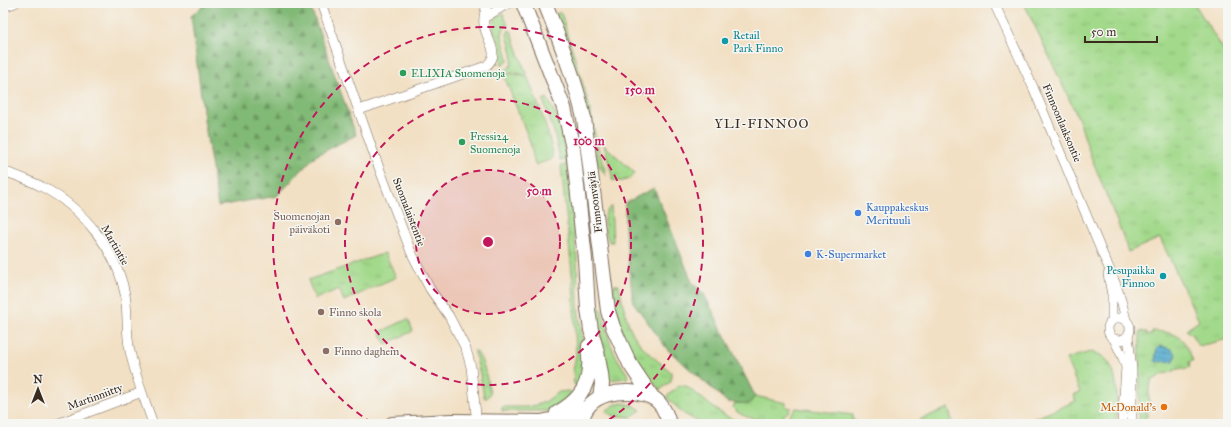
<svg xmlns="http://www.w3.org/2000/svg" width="1231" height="427" font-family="'IM FELL Great Primer',serif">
<defs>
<pattern id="grass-tufts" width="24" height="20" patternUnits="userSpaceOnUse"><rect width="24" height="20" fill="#a2d98a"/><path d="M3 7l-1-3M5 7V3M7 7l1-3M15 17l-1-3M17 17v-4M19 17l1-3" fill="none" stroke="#8cba77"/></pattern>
<pattern id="forest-firs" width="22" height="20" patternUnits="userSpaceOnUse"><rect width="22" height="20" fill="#81b976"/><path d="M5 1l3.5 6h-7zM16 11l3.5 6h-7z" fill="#6b9760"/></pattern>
<pattern id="water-rules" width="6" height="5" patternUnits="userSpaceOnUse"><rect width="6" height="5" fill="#50aace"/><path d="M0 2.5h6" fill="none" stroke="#448ba7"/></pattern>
</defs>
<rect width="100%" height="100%" fill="#f6f6f2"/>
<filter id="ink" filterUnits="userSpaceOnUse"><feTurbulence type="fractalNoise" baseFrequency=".025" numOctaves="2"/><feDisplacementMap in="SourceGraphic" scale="8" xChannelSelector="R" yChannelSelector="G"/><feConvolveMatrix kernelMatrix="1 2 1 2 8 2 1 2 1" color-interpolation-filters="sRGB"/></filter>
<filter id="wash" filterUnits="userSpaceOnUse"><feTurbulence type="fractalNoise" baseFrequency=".012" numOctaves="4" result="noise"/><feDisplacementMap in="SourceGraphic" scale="16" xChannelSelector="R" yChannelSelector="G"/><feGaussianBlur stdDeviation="0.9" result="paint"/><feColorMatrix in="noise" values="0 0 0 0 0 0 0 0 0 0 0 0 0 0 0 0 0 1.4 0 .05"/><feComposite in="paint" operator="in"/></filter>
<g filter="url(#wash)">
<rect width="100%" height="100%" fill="#f2e0c4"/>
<path fill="url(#grass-tufts)" stroke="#6e8254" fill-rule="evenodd" d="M 1024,3 L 1194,3 L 1228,57 L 1228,339 L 1199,346 L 1191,334 L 1186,330 L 1199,321 L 1160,238 L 1128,252 L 1124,239 L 1090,154 L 1079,120 Z
M 503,13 L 508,25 C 495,32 508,50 508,61 L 502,65 C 501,60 502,54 501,49 C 497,35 485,23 503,13 Z
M 558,13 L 561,13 L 588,101 L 598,147 L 605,170 L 606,176 L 598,164 L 588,115 L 554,15 Z
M 509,30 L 511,31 L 527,76 L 522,74 L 505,71 C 519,62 509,47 507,34 Z
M 503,73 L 522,75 L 528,78 C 534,94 555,144 552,159 L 535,165 L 530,142 Z
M 547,98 L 560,123 L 567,164 L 577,259 L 578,309 L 586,362 L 580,389 L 574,384 L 573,371 L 576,355 L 573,282 L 561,166 L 566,165 L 566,160 L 560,161 L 555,135 L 543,100 Z
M 604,145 L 635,173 C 630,180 621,183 612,180 L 612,176 Z
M 611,206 L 613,242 L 609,242 C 605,228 599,218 611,206 Z
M 385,253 L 396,277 L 344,301 L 339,289 L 315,299 L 308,280 Z
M 614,285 L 619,285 C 623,303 626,325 637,340 C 646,353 660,362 671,372 L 671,381 L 660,390 C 642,368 620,339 615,310 C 613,302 614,293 614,285 Z
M 599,306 C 603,311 608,336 611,345 C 615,356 622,366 628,375 L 627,378 L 610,380 L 609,379 L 606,359 L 595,312 L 597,307 Z
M 1140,331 L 1147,332 L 1147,335 L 1152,335 L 1152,331 C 1178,332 1184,336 1193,361 L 1189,362 L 1190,367 L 1184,370 L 1183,368 L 1174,370 L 1174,372 L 1162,374 L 1155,379 L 1151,379 L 1151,384 L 1149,388 L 1149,411 L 1145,412 L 1146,414 L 1148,414 L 1144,420 L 1144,424 L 1139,424 ZM 1173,350 L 1176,358 L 1170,361 L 1155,361 L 1156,351 Z
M 474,350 C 483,355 488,383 490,393 L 487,398 L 485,398 L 484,397 L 480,374 Z
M 1090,352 C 1122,355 1117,400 1116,424 L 1021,424 L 1076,401 L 1073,395 L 1080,392 L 1066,359 Z
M 680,385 L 686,386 C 706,400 722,419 747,424 L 710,424 L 702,423 L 693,419 L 684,414 L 666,397 Z
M 568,391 L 575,395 L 556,409 L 546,411 L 502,411 L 502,407 L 528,407 L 536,405 L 545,402 L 559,392 Z
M 755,396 L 786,403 L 786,407 L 792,408 L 780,420 C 764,419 744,421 733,408 L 735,403 L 749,404 Z
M 622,403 L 633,405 L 641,410 L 631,417 L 619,416 L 617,418 L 606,411 L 614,405 Z
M 796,408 L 853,415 L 853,421 L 857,422 L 857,424 L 821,424 L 784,421 Z
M 948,408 L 953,423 L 955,424 L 920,424 L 921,419 Z"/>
<path fill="url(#forest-firs)" stroke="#5e724a" d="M 207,3 L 309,3 L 356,135 L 315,156 L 277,196 L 218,206 L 204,119 L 191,16 Z
M 654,188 L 692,282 L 704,294 L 755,396 L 749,404 L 727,402 L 667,349 L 633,302 L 625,228 L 625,203 Z"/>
<path fill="#a2d98a" stroke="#6e8254" d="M 408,319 L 413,331 L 386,344 L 380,332 Z"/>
<path fill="url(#water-rules)" stroke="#466a76" d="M 1162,346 L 1173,350 L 1176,354 L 1174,361 L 1157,362 L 1155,361 L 1157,348 Z"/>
</g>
<g filter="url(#ink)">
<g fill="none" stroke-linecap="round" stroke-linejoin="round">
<g stroke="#7b6a58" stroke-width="10">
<path id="minor" d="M 321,3 L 375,157 L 411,252 L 430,289 L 449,316 L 466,349 L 471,367 L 477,424
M 994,3 L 1033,87 L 1103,255 C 1114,277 1121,295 1126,320
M 3,7 L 15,3
M 484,18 L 504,6 L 511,3
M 359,110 L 486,66 C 502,54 486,40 484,25 C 483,18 485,10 488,3
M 3,171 C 18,176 34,182 48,190 C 85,211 117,252 125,294 C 128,311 126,329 129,346 C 133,371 145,400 153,424
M 1108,274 L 1112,295 L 1112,320
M1108 329a11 11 0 1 1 22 0a11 11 0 1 1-22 0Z
M 1128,335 L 1132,369 L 1132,424
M 1114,339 L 1123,358 L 1126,367 L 1122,424
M 57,424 L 142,392"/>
</g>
<g stroke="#7b6a58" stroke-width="16">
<path id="primary" d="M 523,3 L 564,108 L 573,149 L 585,259 L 588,309 L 591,330 L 597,352 L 601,374 L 602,384 L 600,397
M 545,3 C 560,41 575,79 584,118 L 608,311 L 613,327 L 630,364 L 652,397
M 557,413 C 575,403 588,390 589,368 C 590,360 588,353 589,346
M 392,424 L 451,421 L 541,422 L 565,417 L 588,407
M 582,424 C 583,392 627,386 651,397 C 661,401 667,414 669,424"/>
</g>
<use href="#minor" stroke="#fff" stroke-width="9"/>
<use href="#primary" stroke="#fff" stroke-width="14"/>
</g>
</g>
<circle cx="488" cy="242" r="72" fill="#c2185b" fill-opacity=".12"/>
<g fill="none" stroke="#c2185b" stroke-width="2" stroke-dasharray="7 5">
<circle cx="488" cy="242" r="72"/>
<circle cx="488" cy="242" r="143"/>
<path d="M372 423A215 215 0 1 1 604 423"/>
</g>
<g fill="#0f9aa8" stroke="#f6f6f2" stroke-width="1.5">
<circle cx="725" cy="41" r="4"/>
<circle cx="1163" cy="276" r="4"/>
</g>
<g fill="#2e9e5b" stroke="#f6f6f2" stroke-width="1.5">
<circle cx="403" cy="73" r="4"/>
<circle cx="462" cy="142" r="4"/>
</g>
<g fill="#3f7fe0" stroke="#f6f6f2" stroke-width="1.5">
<circle cx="858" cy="213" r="4"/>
<circle cx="808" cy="254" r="4"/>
</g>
<g fill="#8d6e63" stroke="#f6f6f2" stroke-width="1.5">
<circle cx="338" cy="222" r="4"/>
<circle cx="321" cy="312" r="4"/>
<circle cx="326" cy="351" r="4"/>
</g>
<circle fill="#e8710a" stroke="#f6f6f2" stroke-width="1.5" cx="1164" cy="407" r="4"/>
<g text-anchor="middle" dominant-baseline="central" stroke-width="3" stroke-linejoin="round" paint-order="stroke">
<g font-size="11" fill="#0d838f" stroke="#f6f6f2" text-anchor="start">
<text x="733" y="35">Retail<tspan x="733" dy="13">Park Finno</tspan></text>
<text x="1155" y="270" text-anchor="end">Pesupaikka<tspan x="1155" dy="13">Finnoo</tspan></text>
</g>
<g font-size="11" fill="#27864d" stroke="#f6f6f2" text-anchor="start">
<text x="411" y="73">ELIXIA Suomenoja</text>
<text x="470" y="136">Fressi24<tspan x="470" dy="13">Suomenoja</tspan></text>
</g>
<g font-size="11" fill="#3b2a1e" stroke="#f6f6f2">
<text transform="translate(1062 123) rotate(67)">Finnoonlaaksontie</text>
<text transform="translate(595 202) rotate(-97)">Finnoonväylä</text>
<text transform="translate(409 212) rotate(69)">Suomalaistentie</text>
<text transform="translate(115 245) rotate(60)">Martintie</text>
<text transform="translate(95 397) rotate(-20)">Martinniitty</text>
</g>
<g font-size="11" fill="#366cbe" stroke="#f6f6f2" text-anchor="start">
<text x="866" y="207">Kauppakeskus<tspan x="866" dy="13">Merituuli</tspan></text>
<text x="816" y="254">K-Supermarket</text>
</g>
<g font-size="11" fill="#785e54" stroke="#f6f6f2" text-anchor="start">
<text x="330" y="216" text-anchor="end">Suomenojan<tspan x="330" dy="13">päiväkoti</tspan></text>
<text x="329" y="312">Finno skola</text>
<text x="334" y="351">Finno daghem</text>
</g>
<g font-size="11" fill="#c56008" stroke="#f6f6f2" text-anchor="end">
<text x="1156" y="407">McDonald's</text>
</g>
<g font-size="13" letter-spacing="1" fill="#3b2a1e" stroke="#f6f6f2">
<text x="762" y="124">YLI-FINNOO</text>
</g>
</g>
<circle cx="488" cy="242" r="6" fill="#c2185b" stroke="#f6f6f2" stroke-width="2"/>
<g font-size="12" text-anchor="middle" font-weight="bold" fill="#c2185b" stroke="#f6f6f2" stroke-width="3" stroke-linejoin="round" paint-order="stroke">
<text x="640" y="94">150 m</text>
<text x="589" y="145">100 m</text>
<text x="539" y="195">50 m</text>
</g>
<rect width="1231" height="427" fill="none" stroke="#f6f6f2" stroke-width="16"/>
<g transform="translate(38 389)" stroke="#f6f6f2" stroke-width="3" paint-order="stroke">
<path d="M0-3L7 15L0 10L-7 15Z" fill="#3b2a1e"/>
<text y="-6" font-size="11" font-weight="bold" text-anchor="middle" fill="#3b2a1e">N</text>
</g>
<path d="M1085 36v6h72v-6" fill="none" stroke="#3b2a1e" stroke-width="2"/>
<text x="1091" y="36" font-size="12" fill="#3b2a1e" stroke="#f6f6f2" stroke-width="3" paint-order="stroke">50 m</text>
</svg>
